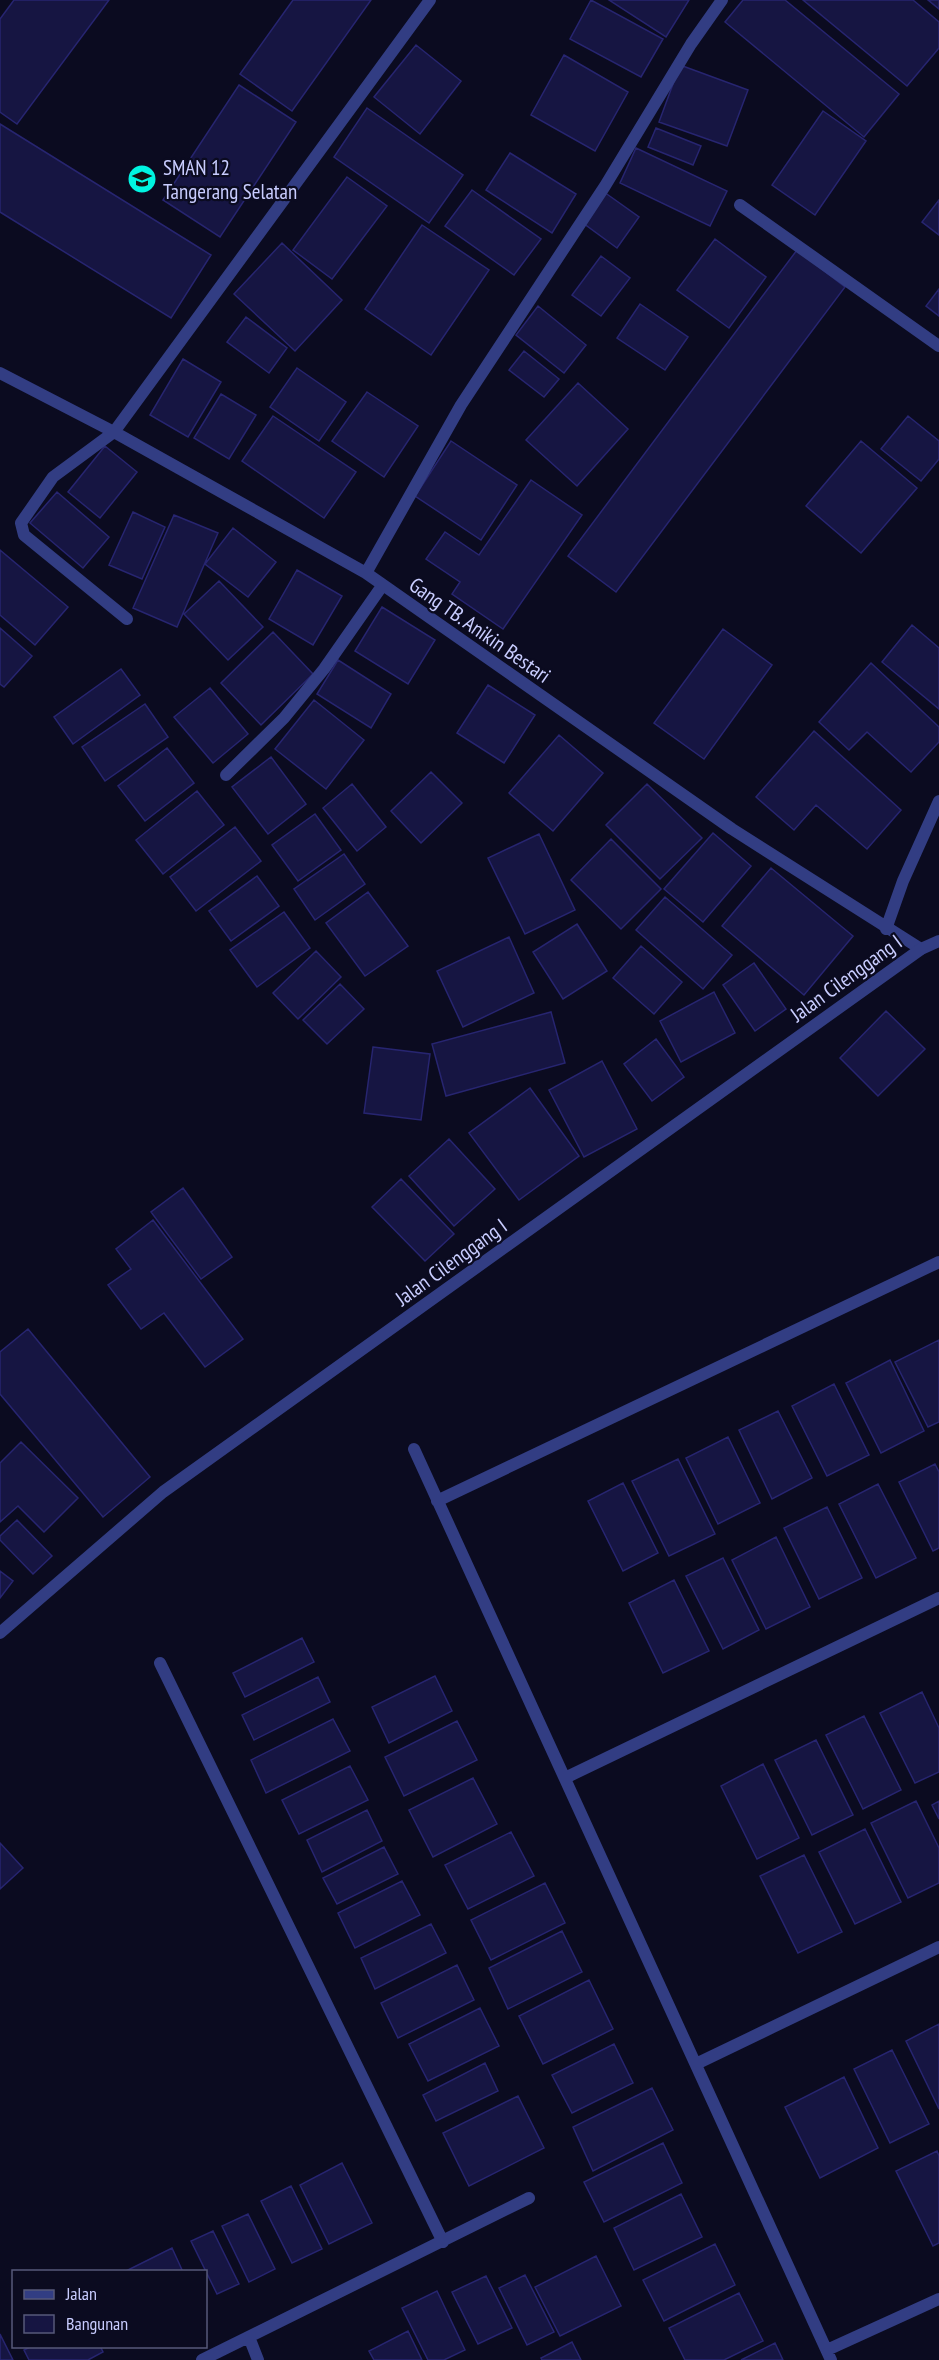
<svg xmlns="http://www.w3.org/2000/svg" width="939" height="2360" font-family="'PT Sans Narrow',sans-serif">
<rect width="100%" height="100%" fill="#0b0b20"/>
<path fill="#161542" stroke="#272570" stroke-width="1.5" d="M 14,0 L 109,0 L 17,124 L 0,112 L 0,19 Z
M 293,0 L 371,0 L 292,111 L 240,74 Z
M 591,0 L 663,39 L 641,77 L 570,39 Z
M 609,0 L 689,0 L 666,37 Z
M 743,0 L 785,0 L 899,94 L 864,137 L 725,22 Z
M 803,0 L 913,0 L 939,22 L 939,48 L 907,86 Z
M 928,0 L 939,0 L 939,9 Z
M 416,45 L 461,81 L 420,134 L 374,97 Z
M 564,55 L 628,92 L 595,151 L 531,115 Z
M 680,65 L 748,90 L 727,146 L 659,122 Z
M 239,85 L 296,122 L 220,237 L 163,200 Z
M 367,108 L 463,175 L 429,223 L 334,157 Z
M 823,111 L 866,141 L 815,215 L 772,185 Z
M 0,124 L 211,255 L 171,318 L 0,212 Z
M 656,128 L 701,146 L 693,165 L 648,147 Z
M 636,148 L 727,191 L 710,226 L 620,183 Z
M 510,153 L 576,194 L 552,233 L 486,190 Z
M 347,177 L 387,206 L 332,279 L 293,250 Z
M 472,190 L 541,239 L 514,275 L 445,226 Z
M 604,192 L 639,217 L 617,248 L 583,223 Z
M 939,200 L 939,235 L 922,222 Z
M 422,225 L 489,270 L 431,355 L 365,309 Z
M 715,239 L 766,277 L 729,328 L 677,290 Z
M 282,243 L 342,300 L 295,351 L 234,294 Z
M 797,250 L 845,287 L 616,592 L 568,556 Z
M 601,256 L 630,278 L 601,316 L 572,295 Z
M 939,289 L 939,316 L 926,306 Z
M 640,304 L 688,337 L 665,370 L 617,338 Z
M 538,306 L 586,345 L 564,373 L 516,335 Z
M 246,317 L 287,348 L 269,373 L 227,342 Z
M 524,351 L 559,379 L 544,397 L 509,370 Z
M 183,359 L 221,382 L 188,437 L 150,415 Z
M 297,368 L 346,402 L 319,441 L 270,407 Z
M 578,383 L 628,429 L 577,486 L 526,440 Z
M 367,392 L 418,426 L 384,477 L 332,441 Z
M 221,394 L 256,415 L 229,459 L 194,438 Z
M 273,416 L 356,472 L 324,518 L 242,461 Z
M 908,416 L 939,441 L 939,459 L 921,481 L 881,449 Z
M 451,441 L 517,485 L 481,540 L 415,496 Z
M 861,441 L 917,488 L 861,553 L 806,506 Z
M 105,446 L 137,472 L 100,518 L 68,492 Z
M 531,480 L 582,515 L 503,629 L 452,594 L 460,582 L 426,559 L 445,532 L 479,555 Z
M 57,492 L 109,537 L 83,568 L 30,523 Z
M 133,512 L 165,527 L 142,579 L 109,565 Z
M 174,515 L 218,533 L 177,627 L 133,608 Z
M 233,528 L 276,562 L 248,597 L 205,564 Z
M 0,550 L 68,607 L 35,645 L 0,615 Z
M 297,570 L 342,596 L 313,645 L 269,619 Z
M 219,581 L 263,627 L 228,660 L 184,614 Z
M 382,607 L 435,640 L 408,684 L 355,651 Z
M 912,625 L 939,648 L 939,709 L 882,662 Z
M 0,628 L 32,656 L 4,687 L 0,684 Z
M 723,629 L 772,665 L 704,759 L 654,723 Z
M 273,632 L 313,674 L 261,725 L 221,683 Z
M 338,660 L 391,694 L 371,728 L 317,694 Z
M 871,663 L 939,727 L 939,742 L 911,772 L 867,732 L 849,750 L 819,722 Z
M 121,669 L 140,695 L 73,744 L 54,717 Z
M 488,685 L 535,715 L 504,763 L 457,733 Z
M 210,688 L 248,734 L 213,763 L 174,717 Z
M 314,700 L 364,740 L 326,789 L 275,749 Z
M 145,704 L 168,737 L 105,781 L 82,747 Z
M 814,731 L 901,810 L 867,849 L 816,805 L 794,830 L 756,797 Z
M 559,735 L 603,773 L 553,831 L 509,793 Z
M 167,748 L 194,783 L 145,821 L 118,786 Z
M 271,757 L 306,804 L 268,834 L 232,787 Z
M 431,772 L 462,803 L 421,843 L 391,811 Z
M 352,784 L 386,827 L 357,851 L 323,808 Z
M 647,784 L 702,838 L 660,879 L 606,825 Z
M 197,791 L 224,825 L 163,874 L 136,840 Z
M 315,814 L 341,850 L 298,881 L 272,845 Z
M 235,827 L 261,861 L 196,911 L 170,877 Z
M 713,833 L 751,866 L 703,922 L 664,889 Z
M 539,834 L 575,910 L 525,934 L 488,858 Z
M 611,839 L 661,889 L 621,929 L 571,880 Z
M 344,854 L 365,884 L 315,920 L 294,889 Z
M 771,868 L 853,936 L 804,995 L 722,926 Z
M 257,876 L 279,906 L 231,941 L 209,911 Z
M 368,892 L 408,946 L 365,976 L 326,923 Z
M 665,897 L 732,955 L 703,989 L 636,930 Z
M 284,912 L 310,948 L 257,987 L 230,950 Z
M 577,924 L 607,971 L 563,999 L 533,952 Z
M 509,937 L 534,993 L 463,1027 L 437,971 Z
M 641,946 L 682,982 L 654,1014 L 613,978 Z
M 316,951 L 341,977 L 298,1019 L 273,993 Z
M 754,963 L 786,1009 L 755,1031 L 723,985 Z
M 340,984 L 364,1009 L 327,1044 L 303,1020 Z
M 714,992 L 735,1033 L 681,1062 L 660,1021 Z
M 886,1011 L 925,1049 L 878,1096 L 840,1058 Z
M 551,1012 L 565,1063 L 446,1096 L 432,1044 Z
M 656,1039 L 684,1077 L 652,1101 L 624,1064 Z
M 373,1047 L 430,1054 L 421,1120 L 364,1113 Z
M 602,1061 L 637,1129 L 584,1157 L 549,1090 Z
M 530,1088 L 579,1156 L 519,1200 L 469,1133 Z
M 449,1139 L 495,1189 L 454,1226 L 409,1176 Z
M 401,1179 L 454,1234 L 425,1261 L 372,1207 Z
M 183,1188 L 232,1257 L 201,1279 L 151,1212 Z
M 153,1220 L 243,1339 L 205,1367 L 164,1313 L 141,1329 L 108,1285 L 131,1269 L 116,1249 Z
M 28,1329 L 150,1477 L 103,1517 L 0,1394 L 0,1352 Z
M 939,1340 L 939,1422 L 928,1427 L 895,1362 Z
M 890,1360 L 924,1431 L 881,1453 L 846,1383 Z
M 834,1384 L 869,1455 L 827,1476 L 792,1406 Z
M 778,1411 L 812,1478 L 772,1499 L 739,1430 Z
M 728,1437 L 760,1503 L 718,1524 L 686,1458 Z
M 21,1442 L 78,1498 L 44,1532 L 18,1506 L 0,1522 L 0,1463 Z
M 678,1459 L 715,1534 L 669,1556 L 632,1481 Z
M 935,1464 L 939,1472 L 939,1548 L 933,1551 L 899,1482 Z
M 623,1483 L 658,1553 L 623,1571 L 588,1501 Z
M 878,1484 L 916,1558 L 876,1578 L 839,1504 Z
M 827,1507 L 862,1578 L 819,1599 L 784,1528 Z
M 17,1520 L 52,1556 L 33,1574 L 0,1540 L 0,1536 Z
M 776,1537 L 810,1607 L 766,1629 L 732,1560 Z
M 723,1558 L 759,1630 L 723,1649 L 686,1576 Z
M 0,1571 L 13,1581 L 0,1598 Z
M 674,1580 L 709,1651 L 663,1673 L 629,1603 Z
M 302,1638 L 314,1662 L 245,1697 L 233,1673 Z
M 435,1676 L 452,1711 L 389,1743 L 372,1707 Z
M 318,1677 L 330,1702 L 254,1740 L 242,1715 Z
M 922,1692 L 939,1728 L 939,1772 L 915,1783 L 880,1713 Z
M 864,1716 L 901,1790 L 863,1809 L 826,1735 Z
M 333,1719 L 350,1751 L 266,1793 L 251,1760 Z
M 457,1721 L 477,1760 L 404,1796 L 385,1757 Z
M 816,1740 L 853,1815 L 812,1835 L 775,1760 Z
M 763,1764 L 799,1838 L 757,1859 L 721,1786 Z
M 350,1766 L 368,1800 L 299,1834 L 282,1800 Z
M 473,1778 L 497,1824 L 433,1857 L 409,1810 Z
M 916,1801 L 939,1848 L 939,1883 L 908,1898 L 871,1823 Z
M 939,1801 L 939,1819 L 932,1805 Z
M 367,1810 L 382,1841 L 322,1872 L 307,1840 Z
M 865,1829 L 901,1902 L 855,1924 L 819,1852 Z
M 511,1832 L 534,1876 L 468,1909 L 445,1865 Z
M 0,1843 L 23,1868 L 0,1889 Z
M 384,1847 L 398,1874 L 337,1904 L 323,1878 Z
M 804,1855 L 842,1932 L 798,1953 L 760,1876 Z
M 402,1881 L 420,1915 L 355,1948 L 338,1913 Z
M 545,1883 L 565,1923 L 491,1960 L 471,1920 Z
M 431,1924 L 446,1953 L 375,1989 L 361,1958 Z
M 562,1931 L 582,1972 L 508,2009 L 489,1968 Z
M 457,1965 L 474,2000 L 398,2038 L 381,2003 Z
M 589,1980 L 613,2029 L 543,2064 L 519,2016 Z
M 480,2008 L 499,2046 L 428,2081 L 409,2044 Z
M 939,2024 L 939,2109 L 906,2041 Z
M 614,2044 L 633,2083 L 572,2113 L 552,2075 Z
M 892,2050 L 929,2124 L 890,2143 L 854,2069 Z
M 485,2063 L 498,2091 L 436,2121 L 423,2095 Z
M 844,2077 L 878,2148 L 820,2178 L 785,2107 Z
M 652,2088 L 673,2130 L 593,2171 L 573,2127 Z
M 518,2096 L 544,2148 L 469,2186 L 443,2133 Z
M 663,2143 L 682,2183 L 604,2222 L 584,2182 Z
M 937,2151 L 939,2156 L 939,2243 L 933,2246 L 896,2171 Z
M 342,2163 L 372,2223 L 329,2244 L 300,2185 Z
M 291,2186 L 322,2249 L 292,2263 L 261,2201 Z
M 681,2194 L 702,2237 L 634,2270 L 614,2228 Z
M 248,2214 L 275,2269 L 249,2282 L 222,2226 Z
M 213,2231 L 239,2284 L 217,2294 L 191,2241 Z
M 715,2244 L 735,2285 L 664,2321 L 643,2280 Z
M 172,2248 L 183,2272 L 124,2272 Z
M 596,2256 L 621,2306 L 560,2336 L 535,2287 Z
M 525,2275 L 554,2332 L 527,2345 L 499,2288 Z
M 486,2276 L 512,2328 L 478,2344 L 452,2292 Z
M 437,2291 L 465,2350 L 444,2360 L 428,2360 L 402,2308 Z
M 739,2293 L 763,2341 L 724,2360 L 685,2360 L 669,2328 Z
M 408,2331 L 422,2360 L 374,2360 L 369,2351 Z
M 0,2334 L 13,2360 L 0,2360 Z
M 572,2342 L 581,2360 L 542,2360 L 541,2358 Z
M 775,2343 L 783,2360 L 741,2360 Z
M 32,2346 L 100,2346 L 103,2352 L 88,2360 L 29,2360 L 24,2350 Z"/>
<g fill="none" stroke-linecap="round" stroke-linejoin="round">
<path stroke="#323d83" stroke-width="12" d="M 740,205 L 939,346
M 0,373 L 114,432 L 366,573 L 732,829 L 921,949
M 366,573 L 461,405 L 605,186 L 691,44 L 722,0
M 127,619 L 24,535 L 21,523 L 53,477 L 114,432 L 430,0
M 226,775 L 284,718 L 324,669 L 382,586
M 886,929 L 903,881 L 939,801
M 414,1449 L 831,2360
M 437,1501 L 939,1262
M 160,1663 L 443,2242
M 565,1778 L 939,1598
M 696,2064 L 939,1947
M 249,2337 L 258,2360
M 827,2350 L 939,2299
M 202,2360 L 529,2198"/>
<path stroke="#323d83" stroke-width="12" d="M 0,1633 L 163,1492 L 921,949 L 939,941"/>
</g>
<defs>
<g id="school-disc" transform="scale(1.5)"><circle r="9.5" fill="#00f4e1" stroke="#0b0b20"/><path d="M0-5L7-2L0 1L-7-2ZM-4 1L0 2.5L4 1V4Q0 6-4 4Z" fill="#111"/></g>
</defs>
<g fill-rule="evenodd">
<use href="#school-disc" x="142" y="179"/>
</g>
<g text-anchor="middle" dominant-baseline="central" stroke-width="4.5" stroke-linejoin="round" paint-order="stroke">
<g font-size="21" fill="#c9cdff" stroke="#0b0b20" text-anchor="start">
<text x="163" y="167">SMAN 12<tspan x="163" dy="24">Tangerang Selatan</tspan></text>
</g>
<g font-size="21" fill="#c9cdff" stroke="#0b0b20">
<text transform="translate(480 630) rotate(35)">Gang TB. Anikin Bestari</text>
<text transform="translate(846 978) rotate(-36)">Jalan Cilenggang I</text>
<text transform="translate(451 1262) rotate(-36)">Jalan Cilenggang I</text>
</g>
</g>
<rect x="12" y="2270" width="195" height="78" fill="#0b0b20" stroke="#575979" stroke-width="1.5"/>
<rect x="24" y="2290" width="30" height="9" fill="#323d83" stroke="#575979" stroke-width="1.5"/>
<text x="66" y="2300" font-size="18" fill="#c9cdff">Jalan</text>
<rect x="24" y="2315" width="30" height="18" fill="#161542" stroke="#575979" stroke-width="1.5"/>
<text x="66" y="2330" font-size="18" fill="#c9cdff">Bangunan</text>
</svg>
